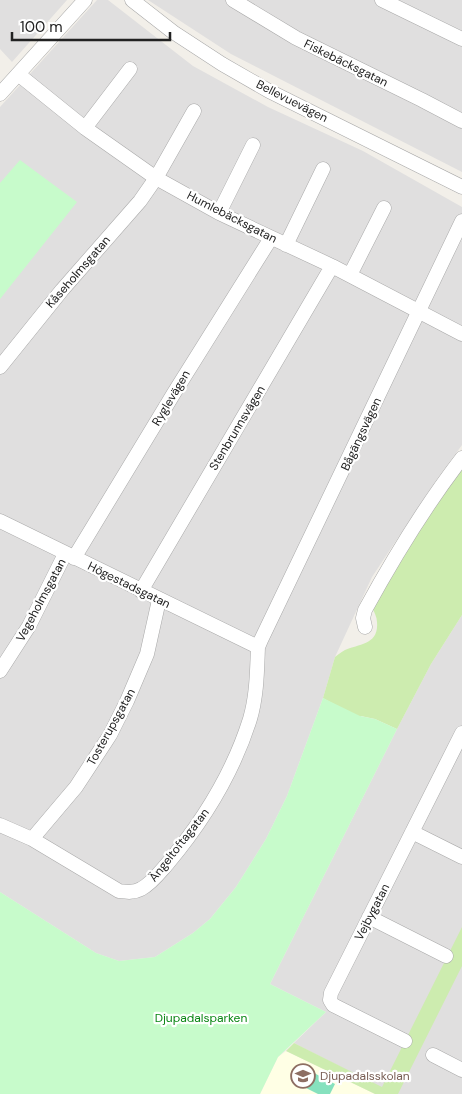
<svg xmlns="http://www.w3.org/2000/svg" width="462" height="1094" font-family="'DM Sans',sans-serif">
<rect width="100%" height="100%" fill="#f2efe9"/>
<path fill="#e0dfdf" d="M 0,0 L 67,0 L 12,62 L 0,49 Z
M 97,0 L 108,0 L 193,66 L 268,107 L 363,151 L 462,207 L 462,445 L 437,479 L 372,577 L 335,657 L 323,698 L 287,796 L 266,839 L 236,887 L 210,919 L 193,933 L 155,957 L 119,961 L 96,953 L 0,892 L 0,107 Z
M 148,0 L 462,0 L 462,172 L 231,54 Z
M 462,615 L 462,1094 L 394,1094 L 294,1043 L 326,1012 L 270,984 L 397,729 L 431,664 Z"/>
<path fill="#ffffe5" d="M 286,1051 L 375,1094 L 260,1094 L 278,1057 Z"/>
<path fill="#cdecaf" d="M 462,468 L 462,615 L 431,664 L 397,729 L 375,719 L 361,716 L 328,783 L 339,707 L 323,698 L 335,657 C 338,655 341,652 345,650 C 359,644 379,645 377,622 C 377,617 374,612 372,607 L 446,488 Z
M 462,927 L 462,966 L 398,1094 L 375,1094 L 286,1051 L 294,1043 L 382,1087 Z"/>
<path fill="#c7fbcb" d="M 20,160 L 77,202 L 0,299 L 0,183 Z
M 323,698 L 360,716 L 375,719 L 397,729 L 270,984 L 326,1012 L 278,1057 L 260,1094 L 0,1094 L 0,892 L 96,953 L 119,961 L 155,957 L 193,933 L 210,919 L 236,887 L 266,839 L 287,796 Z"/>
<path fill="#86e1be" d="M 307,1071 L 314,1073 L 335,1084 L 330,1094 L 318,1094 L 300,1085 Z"/>
<g fill="none" stroke-linecap="round" stroke-linejoin="round">
<g stroke="#a9a9a9" stroke-width="15">
<path id="minor" d="M 132,0 L 173,32 L 222,64 L 269,91 L 462,187
M 233,0 L 296,38 L 422,100 L 462,121
M 382,0 L 462,39
M 18,74 L 85,128 L 156,178 L 219,213 L 332,266 L 462,334
M 0,94 L 85,0
M 85,128 L 130,69
M 219,213 L 253,145
M 286,245 L 323,169
M 350,275 L 384,208
M 0,367 L 62,290 L 140,201 L 156,178 L 194,111
M 0,521 L 258,647
M 74,558 L 174,393 L 271,238
M 141,591 L 332,266
M 365,627 L 363,618 L 365,610 C 394,557 425,506 462,458
M 0,671 L 29,626 L 65,554
M 0,825 L 32,839 L 119,891 C 127,892 133,893 141,889 C 152,883 160,872 168,863 C 204,820 233,773 250,719 C 257,695 257,671 258,647 L 261,640 L 462,221
M 412,832 L 462,857
M 32,839 L 76,787 L 110,735 L 127,701 L 147,654 L 159,600
M 369,917 L 446,956
M 405,1041 L 333,1005 L 330,1000 L 331,993 L 462,733
M 433,1055 L 462,1070"/>
</g>
<use href="#minor" stroke="#fff" stroke-width="14"/>
</g>
<defs>
<g id="school-ring" transform="scale(1.25)"><circle r="9.5" fill="#fff" stroke="#8d6e63" stroke-width="1.5"/><path d="M0-5L7-2L0 1L-7-2ZM-4 1L0 2.5L4 1V4Q0 6-4 4Z" fill="#8d6e63"/></g>
</defs>
<g fill-rule="evenodd">
<use href="#school-ring" x="303" y="1076"/>
</g>
<g text-anchor="middle" dominant-baseline="central" stroke-width="4.5" stroke-linejoin="round" paint-order="stroke">
<g font-size="12" fill="#222" stroke="#fff">
<text transform="translate(346 63) rotate(26)">Fiskebäcksgatan</text>
<text transform="translate(292 101) rotate(27)">Bellevuevägen</text>
<text transform="translate(232 217) rotate(27)">Humlebäcksgatan</text>
<text transform="translate(78 272) rotate(-49)">Kåseholmsgatan</text>
<text transform="translate(171 398) rotate(-59)">Ryglevägen</text>
<text transform="translate(237 428) rotate(-59)">Stenbrunnsvägen</text>
<text transform="translate(361 434) rotate(-65)">Bågängsvägen</text>
<text transform="translate(129 585) rotate(26)">Högestadsgatan</text>
<text transform="translate(41 600) rotate(-62)">Vegeholmsgatan</text>
<text transform="translate(111 727) rotate(-61)">Tosterupsgatan</text>
<text transform="translate(179 845) rotate(-52)">Ängeltoftagatan</text>
<text transform="translate(372 912) rotate(-63)">Vejbygatan</text>
</g>
<g font-size="12" fill="#0a8614" stroke="#fff">
<text x="201" y="1018">Djupadalsparken</text>
</g>
<g font-size="12" fill="#785e54" stroke="#fff" text-anchor="start">
<text x="320" y="1076">Djupadalsskolan</text>
</g>
</g>
<path d="M12 32v8h158v-8" fill="none" stroke="#222222" stroke-width="2.5"/>
<text x="20" y="32" font-size="15" fill="#222222" stroke="#ffffff" stroke-width="4" paint-order="stroke">100 m</text>
</svg>
